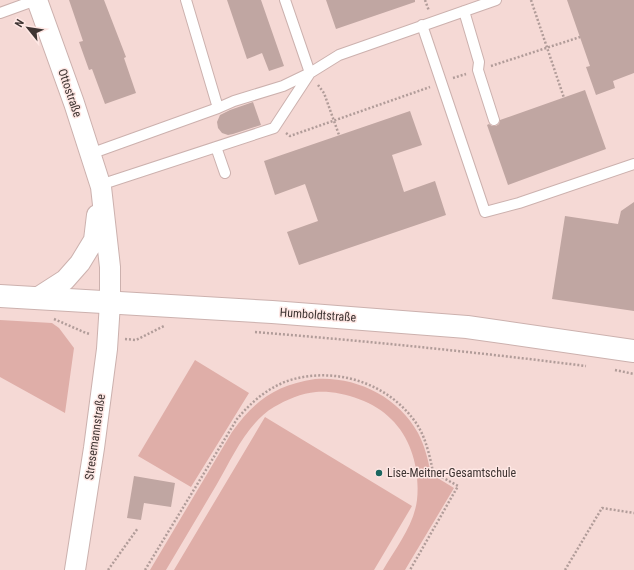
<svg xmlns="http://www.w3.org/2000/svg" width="634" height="570" font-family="'Roboto Condensed',sans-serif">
<rect width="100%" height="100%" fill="#f5d9d5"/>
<path fill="#dfaea8" d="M 0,320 L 52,323 L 59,328 L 74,348 L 65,413 L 0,377 Z
M 195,360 L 249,393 L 191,487 L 138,456 Z
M 315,379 C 355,376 398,396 418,433 C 425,446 428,460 431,474 L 454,488 L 405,570 L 383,570 C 396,548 414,525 417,500 C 420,471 412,439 391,419 C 374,401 340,390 316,392 C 302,393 286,400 274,407 C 247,423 232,458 217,484 C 200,513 183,541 166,570 L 150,570 L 232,432 C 255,400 276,385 315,379 Z
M 265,417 L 412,506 L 374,570 L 174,570 Z"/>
<path fill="#c0a6a2" d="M 69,0 L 104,0 L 126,57 L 124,58 L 136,93 L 105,104 L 92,69 L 89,70 L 79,42 L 83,41 Z
M 227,0 L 261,0 L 284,66 L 269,71 L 262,53 L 247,59 Z
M 326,0 L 415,0 L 415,2 L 336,29 Z
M 567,0 L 634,0 L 634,73 L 613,81 L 615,88 L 596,95 L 586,67 L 590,66 Z
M 585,90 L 606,149 L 508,185 L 487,125 L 489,124 L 492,126 L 496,126 L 499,124 L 500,120 Z
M 253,102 L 261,125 L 233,134 L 228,135 L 222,133 L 218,128 L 217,122 L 220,115 L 230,110 Z
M 410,111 L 422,145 L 392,155 L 404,192 L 435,181 L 446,215 L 299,265 L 287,232 L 318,221 L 305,184 L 275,195 L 264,161 Z
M 634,202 L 634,311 L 552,299 L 565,216 L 618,224 L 621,211 Z
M 134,476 L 175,483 L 171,507 L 144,503 L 141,520 L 127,518 Z"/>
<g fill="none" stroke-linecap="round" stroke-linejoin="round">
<g stroke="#ccb1ae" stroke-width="12">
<path id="lane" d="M 186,0 L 218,108
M 285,0 L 310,73
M 464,11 L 479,62 L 478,70 L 494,120
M 0,13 L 36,0
M 422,25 L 485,212 L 519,203 L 634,164
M 216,147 L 225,173
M 90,154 L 218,108 L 234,101 L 283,86 L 310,73 L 339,55 L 496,0
M 100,185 L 274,128 L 310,73"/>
</g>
<g stroke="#ccb1ae" stroke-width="22">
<path id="street" d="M 37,0 L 74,103 L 101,187 L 110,267 L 110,303 L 107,349 L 94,448 L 75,570
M 37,298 L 65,280 L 80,263 L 94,240 L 97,215"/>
</g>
<g stroke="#ccb1ae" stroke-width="24">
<path id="secondary" d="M 0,296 L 272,312 L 467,327 L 634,351"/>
</g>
<path stroke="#b19c99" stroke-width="2.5" stroke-dasharray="2 2" stroke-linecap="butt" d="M 425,0 L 429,11
M 531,0 L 564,98
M 491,66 L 580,37
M 453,78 L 466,74
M 318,85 L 324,93 L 339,135
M 286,133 L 290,136 L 430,87
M 54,319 L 86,333 L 90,334
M 255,332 C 366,341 476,352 586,366
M 125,339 L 136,340 L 164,326
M 615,370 L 634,374
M 108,570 L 138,528
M 145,570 L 237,419 C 252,401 271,385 294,379 C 340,367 392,385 418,426 C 426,439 430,457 433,472 L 458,486 L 410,570
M 565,570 L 602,508 L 634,513"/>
<use href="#lane" stroke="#fff" stroke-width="10"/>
<use href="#street" stroke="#fff" stroke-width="20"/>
<use href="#secondary" stroke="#fff" stroke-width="22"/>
</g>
<circle fill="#1b665f" stroke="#fee7e4" stroke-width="1.5" cx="379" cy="473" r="4"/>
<g text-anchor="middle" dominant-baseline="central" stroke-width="3" stroke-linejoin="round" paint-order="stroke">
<g font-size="12" fill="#3e3432" stroke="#fee7e4">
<text transform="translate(70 93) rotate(71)">Ottostraße</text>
<text transform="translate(318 315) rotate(4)">Humboldtstraße</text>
<text transform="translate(95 437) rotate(-82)">Stresemannstraße</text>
</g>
<g font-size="12" fill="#3e3432" stroke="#fee7e4" text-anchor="start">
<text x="387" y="473">Lise-Meitner-Gesamtschule</text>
</g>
</g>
<g transform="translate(28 28) rotate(300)" stroke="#fee7e4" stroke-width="3" paint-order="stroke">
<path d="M0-3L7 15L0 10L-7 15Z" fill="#3e3432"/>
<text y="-6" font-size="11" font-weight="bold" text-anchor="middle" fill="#3e3432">N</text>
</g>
</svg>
